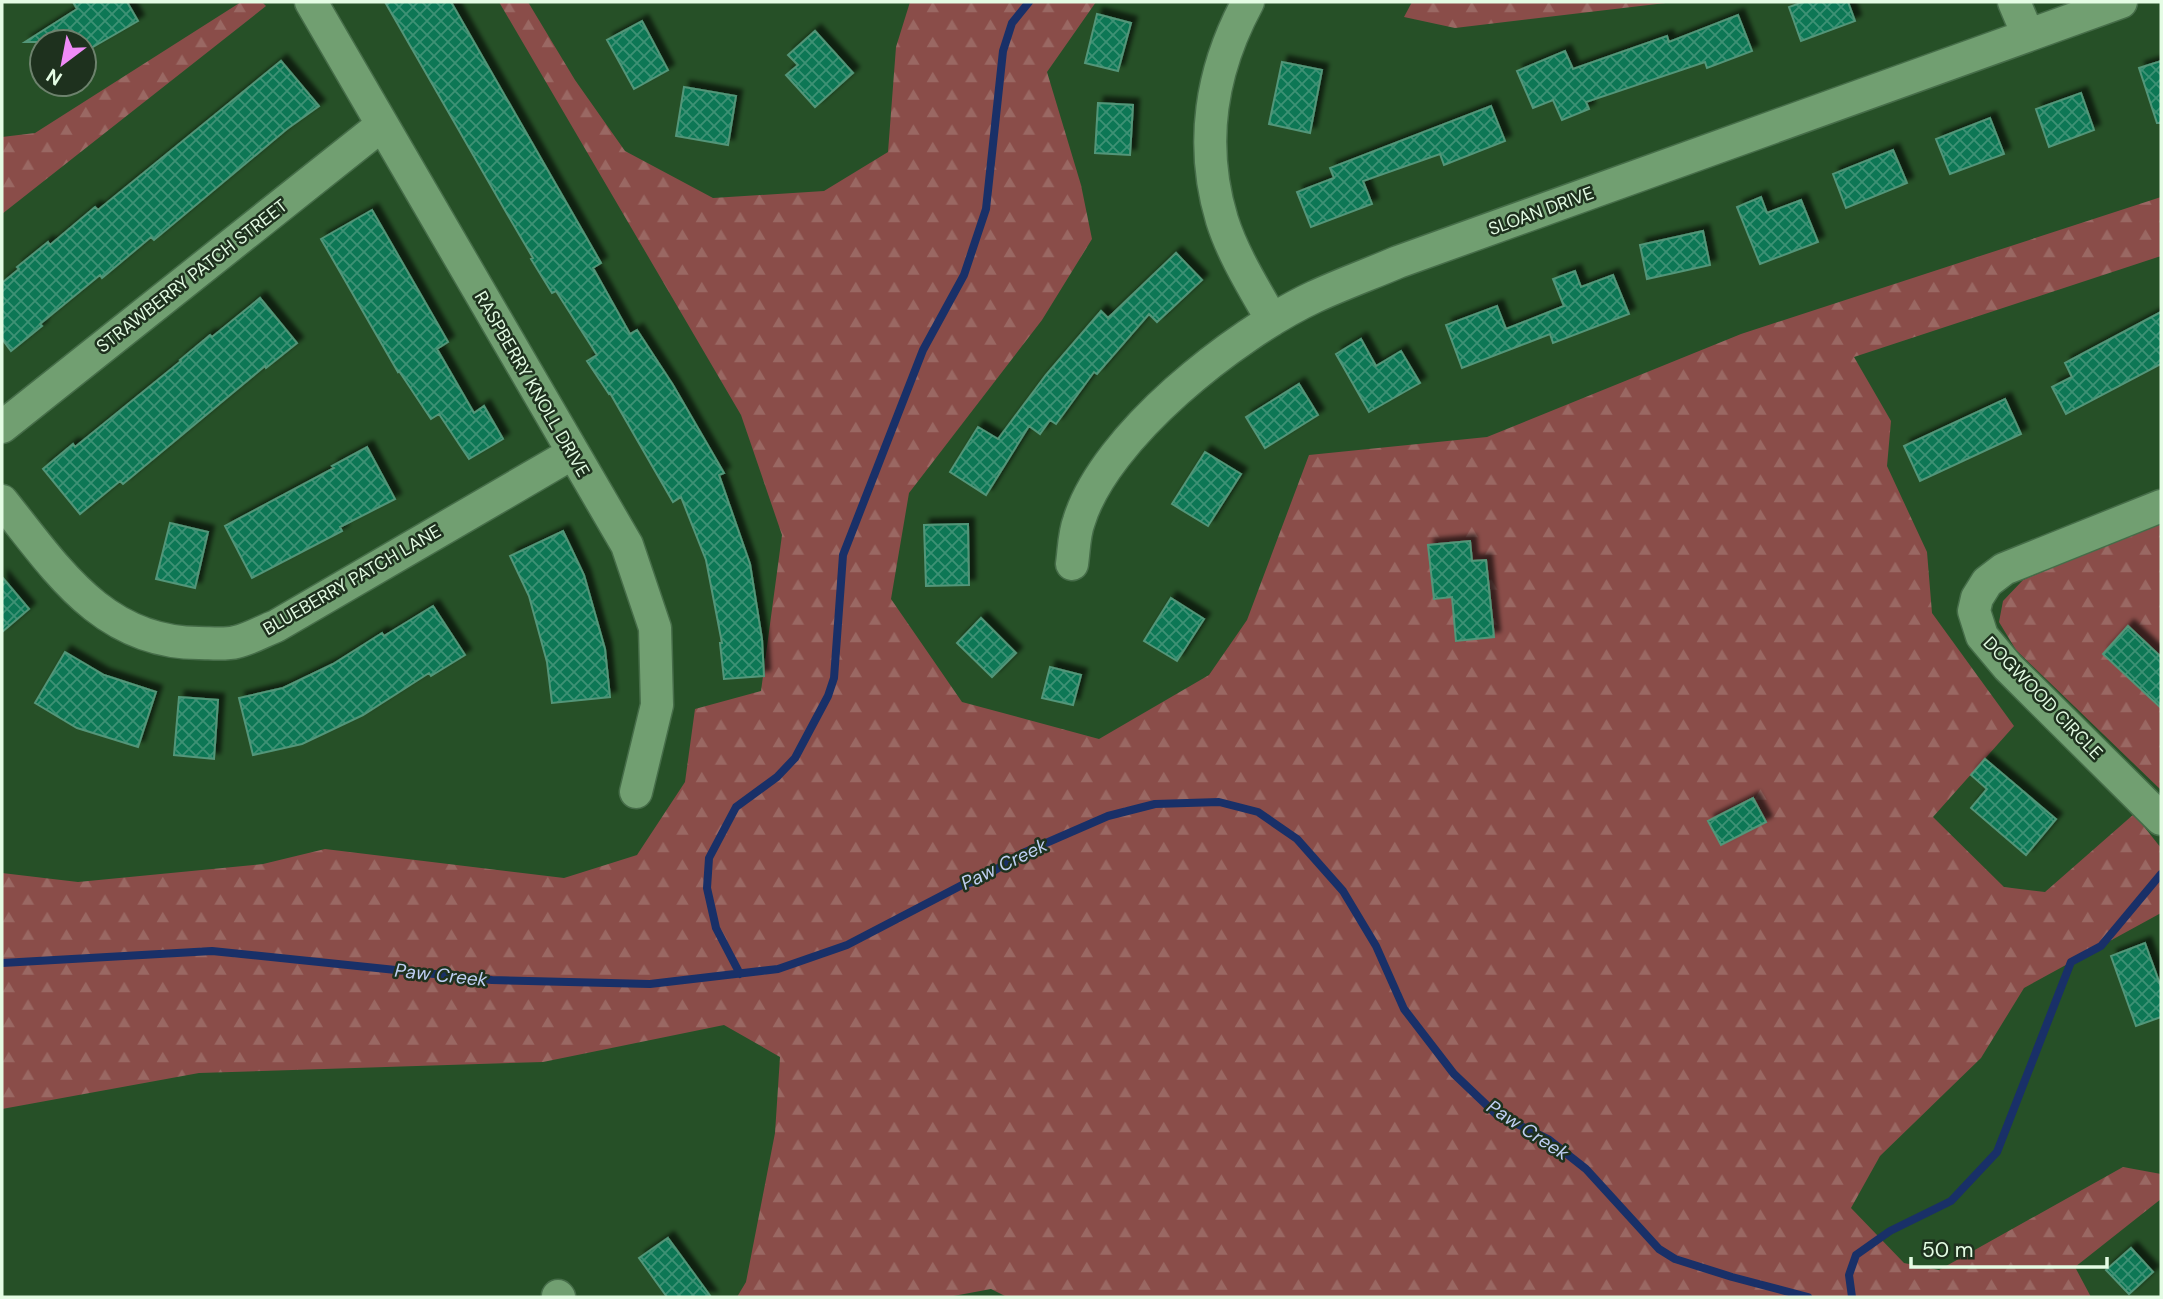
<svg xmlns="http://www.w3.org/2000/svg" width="2163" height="1299" font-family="'DM Sans',sans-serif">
<defs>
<pattern id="forest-firs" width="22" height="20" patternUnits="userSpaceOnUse" patternTransform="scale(1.75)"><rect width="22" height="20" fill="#8a4d49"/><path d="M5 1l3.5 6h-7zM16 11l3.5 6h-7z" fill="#9a6863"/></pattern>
<pattern id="building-cross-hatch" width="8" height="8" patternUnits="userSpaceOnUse" patternTransform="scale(1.75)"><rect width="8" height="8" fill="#0e7755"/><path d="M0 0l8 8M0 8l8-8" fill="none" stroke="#3d9275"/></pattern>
<filter id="shadow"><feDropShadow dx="6" dy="-6" stdDeviation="2" flood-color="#0009"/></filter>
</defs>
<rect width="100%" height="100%" fill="#265027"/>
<path fill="url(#forest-firs)" d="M 241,2 L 262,2 L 266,6 L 2,214 L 2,137 L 35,133 Z
M 499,2 L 528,2 L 575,80 L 625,151 L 713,198 L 824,191 L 888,152 L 896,47 L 910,2 L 1096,2 L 1047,72 L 1081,185 L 1092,239 L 1042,320 L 909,493 L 891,599 L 962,702 L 1099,739 L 1209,675 L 1247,620 L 1309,455 L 1487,437 L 1741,334 L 2161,197 L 2161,256 L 1854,357 L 1891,421 L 1887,466 L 1927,552 L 1932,613 L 2014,726 L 1933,817 L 2004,887 L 2045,892 L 2134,814 L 2161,848 L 2161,913 L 2024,988 L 1981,1058 L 1880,1156 L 1851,1208 L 1904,1263 L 1939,1270 L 2123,1167 L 2161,1174 L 2161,1199 L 2075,1267 L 2091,1297 L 1007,1297 L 991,1289 L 948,1297 L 737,1297 L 746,1282 L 775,1133 L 780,1057 L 724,1025 L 543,1062 L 199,1073 L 2,1109 L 2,873 L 78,882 L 263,864 L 325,849 L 564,878 L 637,855 L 685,782 L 695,709 L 761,691 L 782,535 L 741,415 Z
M 1412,2 L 1674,2 L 1455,28 L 1404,17 Z
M 2161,521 L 2161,790 L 2016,650 L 1999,622 L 2003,601 L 2023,580 Z"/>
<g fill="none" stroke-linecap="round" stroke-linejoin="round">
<path stroke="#193068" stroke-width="8" d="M 2,963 L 212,951 L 492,980 L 650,984 L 778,969 L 847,945 L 964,884 L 977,881 L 1023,853 L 1108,816 L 1155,804 L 1219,802 L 1258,812 L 1297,839 L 1343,891 L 1376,946 L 1404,1009 L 1454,1074 L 1496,1114 L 1548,1139 L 1586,1169 L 1659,1249 L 1675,1259 L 1732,1277 L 1808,1297
M 740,974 L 716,928 L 707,888 L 709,858 L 736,807 L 777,777 L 795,758 L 828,696 L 834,678 L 843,555 L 923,350 L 964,275 L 986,209 L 1003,51 L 1012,23 L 1029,2
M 1852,1297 L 1849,1275 L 1856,1255 L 1890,1231 L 1951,1201 L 1997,1152 L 2071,962 L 2101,946 L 2161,874"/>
</g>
<path fill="url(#building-cross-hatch)" stroke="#539679" stroke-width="2" filter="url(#shadow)" d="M 73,2 L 127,2 L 138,21 L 84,52 L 84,42 L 25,42 L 77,9 Z
M 385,2 L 451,2 L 601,263 L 593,268 L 630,334 L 637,330 L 673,385 L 724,473 L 719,475 L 750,564 L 762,639 L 764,676 L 724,679 L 720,643 L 722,643 L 706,560 L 681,497 L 673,502 L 610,393 L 609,394 L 587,361 L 597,355 L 556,291 L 552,293 L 531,259 L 533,258 L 506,212 Z
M 1803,2 L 1848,2 L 1855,21 L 1801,41 L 1789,7 Z
M 1097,14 L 1131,23 L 1118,71 L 1085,63 Z
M 1738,15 L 1752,51 L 1707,68 L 1705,62 L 1586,102 L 1589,109 L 1562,120 L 1553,100 L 1533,108 L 1517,71 L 1565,51 L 1573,69 L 1667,36 L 1669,42 Z
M 642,21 L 668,70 L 634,89 L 607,40 Z
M 815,31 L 853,73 L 815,107 L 786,75 L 798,65 L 788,55 Z
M 281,61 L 319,106 L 287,129 L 154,240 L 151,237 L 102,278 L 100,275 L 40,324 L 42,326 L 11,351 L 2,339 L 2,283 L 19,269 L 17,267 L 48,242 L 50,245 L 95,207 L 98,210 Z
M 2161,61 L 2161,123 L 2157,123 L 2139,68 Z
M 1282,62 L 1322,70 L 1310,133 L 1269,124 Z
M 684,87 L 736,96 L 728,145 L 676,136 Z
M 2081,93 L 2094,130 L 2049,147 L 2036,109 Z
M 1098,103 L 1133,105 L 1130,155 L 1095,153 Z
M 1491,106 L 1505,141 L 1444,165 L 1440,154 L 1363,181 L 1372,204 L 1311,227 L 1297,192 L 1334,178 L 1330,168 Z
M 1990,118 L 2004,154 L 1950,174 L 1936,139 Z
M 1893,150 L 1907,183 L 1846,208 L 1833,174 Z
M 1761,197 L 1767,213 L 1801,200 L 1818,242 L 1760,264 L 1737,207 Z
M 372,210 L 448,342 L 437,349 L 474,413 L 484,406 L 503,439 L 469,459 L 439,414 L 431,419 L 399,371 L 398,372 L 321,239 Z
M 1703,231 L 1710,265 L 1647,279 L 1640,245 Z
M 1176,253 L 1202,280 L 1157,322 L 1149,314 L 1097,374 L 1094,372 L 1056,424 L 1050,420 L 1040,434 L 1029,426 L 986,495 L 950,472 L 978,427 L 998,439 L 1046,375 L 1101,311 L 1108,318 Z
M 1575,271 L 1581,287 L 1613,275 L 1629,314 L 1553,343 L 1550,334 L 1462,368 L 1446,325 L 1497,306 L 1506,329 L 1564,306 L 1553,279 Z
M 260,298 L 297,343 L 266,368 L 265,366 L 123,484 L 120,481 L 80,514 L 43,469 L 73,444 L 75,447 L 181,361 L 180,360 L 210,335 L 212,337 Z
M 2161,312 L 2161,364 L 2066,414 L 2052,387 L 2072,377 L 2065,363 Z
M 1361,339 L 1376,366 L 1401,351 L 1420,383 L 1369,412 L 1336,354 Z
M 1299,384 L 1318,415 L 1265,448 L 1246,417 Z
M 2005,399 L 2021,434 L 1920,481 L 1904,446 Z
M 367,447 L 395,499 L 340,527 L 342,531 L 252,578 L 225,526 L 334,468 L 332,466 Z
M 1205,452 L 1241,474 L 1208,526 L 1172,504 Z
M 170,523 L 208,532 L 195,588 L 156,579 Z
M 968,524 L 969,585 L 926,586 L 924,525 Z
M 563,531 L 584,575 L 605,649 L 610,697 L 552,703 L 547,662 L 529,596 L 510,556 Z
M 1470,541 L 1472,561 L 1486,560 L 1494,637 L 1456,641 L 1452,597 L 1434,599 L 1428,545 Z
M 2,577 L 29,609 L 2,632 Z
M 1171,598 L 1204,619 L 1177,661 L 1144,641 Z
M 433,606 L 465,655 L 431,676 L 429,673 L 363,715 L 302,744 L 253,755 L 239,698 L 283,688 L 333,664 L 382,633 L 384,636 Z
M 981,618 L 1016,653 L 992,677 L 957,643 Z
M 2128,626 L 2161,657 L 2161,708 L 2103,654 Z
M 65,652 L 104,675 L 156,692 L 138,747 L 77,728 L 35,703 Z
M 1050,667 L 1081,675 L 1073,705 L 1042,698 Z
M 179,697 L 218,700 L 214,759 L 174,755 Z
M 1985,759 L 2056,819 L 2026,855 L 1971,808 L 1987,789 L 1971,775 Z
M 1753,798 L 1766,822 L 1721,845 L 1708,821 Z
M 2145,943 L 2161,987 L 2161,1017 L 2136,1026 L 2111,956 Z
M 668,1238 L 711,1297 L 667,1297 L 639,1258 Z
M 2131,1248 L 2153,1272 L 2129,1294 L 2106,1270 Z"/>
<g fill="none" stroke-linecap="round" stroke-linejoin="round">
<g stroke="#466d49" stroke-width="35">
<path id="street" d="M 311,2 L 627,545 L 655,628 L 657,705 L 636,792
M 1248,2 C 1211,70 1199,144 1222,220 C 1233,255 1254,288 1272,320
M 2014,2 L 2028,35
M 2,427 L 382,125
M 2,501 C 56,568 102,643 199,643 C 210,643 225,645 236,642 C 250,639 263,631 276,626 L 573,453
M 2161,506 L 2004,569 L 1987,582 L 1977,598 L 1974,611 L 1982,636 L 2008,667 L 2161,819
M 1072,564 C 1074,550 1074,534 1079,521 C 1105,436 1235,334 1314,297 C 1342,284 1370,274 1398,262 L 2121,2
M 558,1296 L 559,1297"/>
</g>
<use href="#street" stroke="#719f71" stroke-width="32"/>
</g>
<g text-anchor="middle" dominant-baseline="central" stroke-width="5" stroke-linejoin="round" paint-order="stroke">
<g font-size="18" fill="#e4fce4" stroke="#1e311e">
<text transform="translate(1541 211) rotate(-20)">SLOAN DRIVE</text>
<text transform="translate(192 276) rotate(-38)">STRAWBERRY PATCH STREET</text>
<text transform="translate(532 384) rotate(60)">RASPBERRY KNOLL DRIVE</text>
<text transform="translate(352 580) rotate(-30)">BLUEBERRY PATCH LANE</text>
<text transform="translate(2043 698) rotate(46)">DOGWOOD CIRCLE</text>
</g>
<g font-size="19" font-style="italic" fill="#becff3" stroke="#1e311e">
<text transform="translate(1004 864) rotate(-26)">Paw Creek</text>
<text transform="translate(441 975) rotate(6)">Paw Creek</text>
<text transform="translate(1528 1130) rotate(33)">Paw Creek</text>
</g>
</g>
<rect width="2163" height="1299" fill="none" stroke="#e4fce4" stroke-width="7"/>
<g transform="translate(63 63) rotate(212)"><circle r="33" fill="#1e311e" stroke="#6d826d" stroke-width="2"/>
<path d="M0-5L12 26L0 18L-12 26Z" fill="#ef8bf7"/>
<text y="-10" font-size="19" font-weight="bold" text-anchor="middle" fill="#e4fce4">N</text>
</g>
<path d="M1911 1257v10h196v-10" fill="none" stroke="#e4fce4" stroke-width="3.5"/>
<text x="1922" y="1257" font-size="21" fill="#e4fce4" stroke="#1e311e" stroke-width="5" paint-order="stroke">50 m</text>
</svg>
